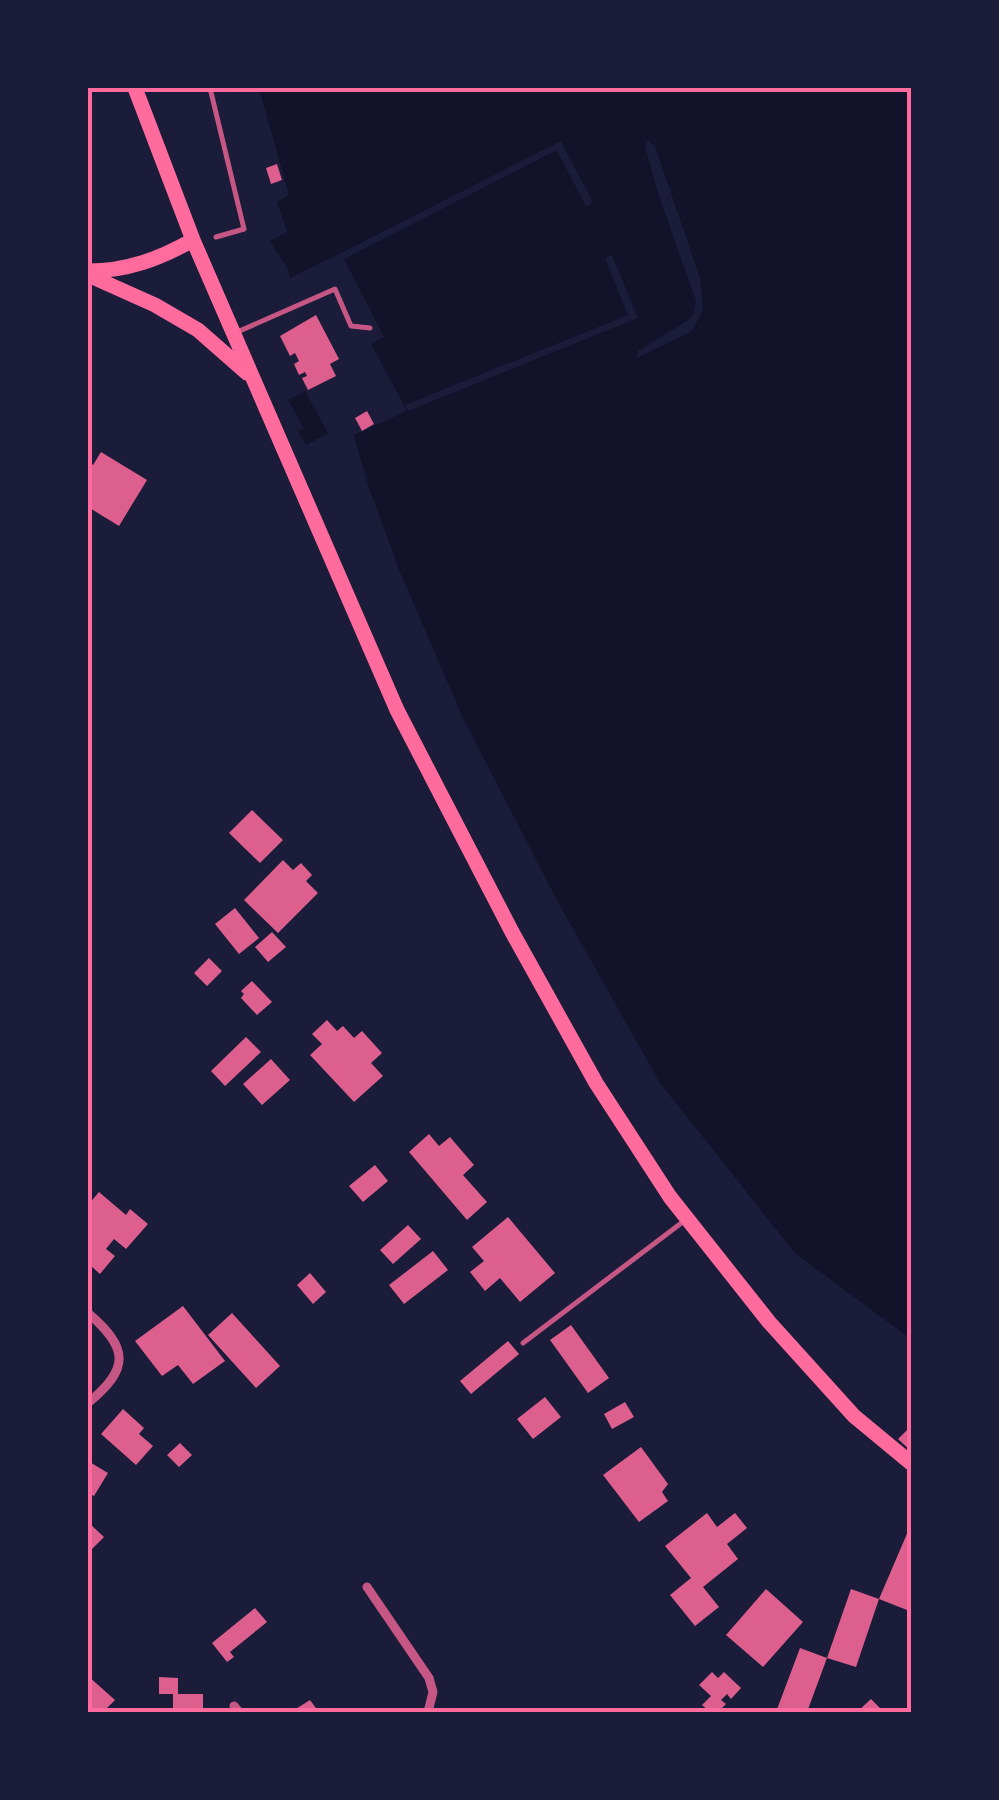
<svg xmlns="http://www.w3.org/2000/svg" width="999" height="1800" font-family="Commissioner,sans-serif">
<rect width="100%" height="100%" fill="#1b1b3a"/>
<path fill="#12122b" d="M 259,88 L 911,88 L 911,1339 L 795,1253 L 660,1083 L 558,902 L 463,718 L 400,572 L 367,482 L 354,435 L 407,411 L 371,344 L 384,337 L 341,253 L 290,278 L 288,269 L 270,241 L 287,232 L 277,202 L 289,195 Z
M 305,391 L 328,433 L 306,445 L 298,431 L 304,428 L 288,400 Z"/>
<path fill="#1b1b3a" d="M 648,140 L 655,146 L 700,278 L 703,310 L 692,331 L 637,358 L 638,351 L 688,320 L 694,313 L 696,301 L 658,193 L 645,146 Z
M 561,141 L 593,203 L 586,207 L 557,150 L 344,259 L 341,253 Z
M 612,255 L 638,318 L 408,411 L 405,405 L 628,315 L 605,258 Z"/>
<path fill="#dd5f8e" d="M 277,164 L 282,180 L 271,184 L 266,168 Z
M 316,315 L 339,359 L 330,364 L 336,376 L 308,390 L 302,378 L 307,376 L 305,372 L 299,375 L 294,364 L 299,361 L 295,353 L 290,356 L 280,336 Z
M 367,411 L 374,424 L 362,431 L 355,418 Z
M 101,452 L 147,480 L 119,526 L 88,507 L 88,461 L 93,465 Z
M 252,810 L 283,840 L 260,863 L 229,833 Z
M 283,860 L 293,870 L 301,863 L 312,875 L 306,881 L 318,893 L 278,933 L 244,900 Z
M 235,908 L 259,938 L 239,954 L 215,924 Z
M 272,932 L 286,947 L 268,962 L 255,947 Z
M 209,958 L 222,971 L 207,986 L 194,973 Z
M 252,981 L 272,1002 L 257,1015 L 241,998 L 244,994 L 241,991 Z
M 327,1020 L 337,1031 L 343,1026 L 354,1038 L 362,1031 L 382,1053 L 371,1063 L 383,1076 L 354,1102 L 310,1055 L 322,1044 L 312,1034 Z
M 246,1037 L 261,1052 L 225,1086 L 211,1071 Z
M 271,1059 L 290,1080 L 262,1105 L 243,1084 Z
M 429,1134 L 439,1146 L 450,1137 L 474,1165 L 463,1175 L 487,1202 L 467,1220 L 409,1152 Z
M 375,1165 L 388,1181 L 363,1202 L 349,1186 Z
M 99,1192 L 126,1215 L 130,1209 L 148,1224 L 126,1249 L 114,1239 L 106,1249 L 115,1256 L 100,1274 L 91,1266 L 88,1270 L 88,1205 Z
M 508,1217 L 555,1273 L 520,1302 L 500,1278 L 485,1291 L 470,1272 L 484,1261 L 472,1247 Z
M 408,1225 L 421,1239 L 393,1264 L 380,1250 Z
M 433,1251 L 448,1270 L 404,1304 L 389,1285 Z
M 310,1273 L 326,1292 L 313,1304 L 297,1285 Z
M 183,1306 L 225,1361 L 193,1384 L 178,1365 L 162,1376 L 135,1341 Z
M 232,1313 L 280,1366 L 256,1388 L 208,1335 Z
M 571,1325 L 609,1378 L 588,1393 L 550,1340 Z
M 508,1341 L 519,1354 L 471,1394 L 460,1381 Z
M 545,1397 L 561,1417 L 533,1439 L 517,1419 Z
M 625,1402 L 634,1417 L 612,1429 L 604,1414 Z
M 123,1409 L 144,1428 L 139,1434 L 153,1446 L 136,1465 L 101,1434 Z
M 912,1425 L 912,1452 L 898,1439 Z
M 180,1443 L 192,1455 L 179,1467 L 167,1455 Z
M 641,1447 L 668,1484 L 662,1492 L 668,1501 L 639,1522 L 603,1475 Z
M 88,1461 L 108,1473 L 94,1496 L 88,1493 Z
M 707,1513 L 717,1527 L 735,1513 L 747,1528 L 727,1544 L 738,1559 L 703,1587 L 719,1607 L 695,1626 L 670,1595 L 691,1578 L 665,1546 Z
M 90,1524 L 104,1537 L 90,1551 L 88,1527 Z
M 909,1529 L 912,1530 L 912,1599 L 907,1610 L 879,1599 Z
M 766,1589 L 803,1622 L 763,1667 L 726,1635 Z
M 851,1589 L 879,1599 L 856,1667 L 827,1658 L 807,1712 L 776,1712 L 800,1648 L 827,1658 Z
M 255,1608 L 267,1622 L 230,1652 L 234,1657 L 227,1662 L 212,1643 Z
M 712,1672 L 718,1678 L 724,1672 L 741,1688 L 731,1699 L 727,1694 L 721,1700 L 726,1704 L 718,1712 L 710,1712 L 702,1705 L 711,1696 L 699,1685 Z
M 88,1676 L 115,1700 L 103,1712 L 88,1712 Z
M 159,1677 L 178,1678 L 178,1694 L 203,1694 L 203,1712 L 164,1712 L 163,1708 L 173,1708 L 173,1694 L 159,1694 Z
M 871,1699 L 884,1712 L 857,1712 Z
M 310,1700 L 319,1712 L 291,1712 Z"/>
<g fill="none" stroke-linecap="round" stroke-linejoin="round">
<path stroke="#c65784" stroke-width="5" d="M 210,88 L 244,229 L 216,237
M 235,333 L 335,289 L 351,326 L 370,328
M 523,1343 L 684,1221"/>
<path stroke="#c65784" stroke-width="9" d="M 88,1313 C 129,1348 130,1369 88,1403
M 367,1587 L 429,1678 L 433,1692 L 428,1712
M 234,1706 L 239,1712"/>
<path stroke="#ff6b9d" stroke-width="15" d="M 135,88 L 193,240 L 397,710 L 512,932 L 596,1083 L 670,1197 L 769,1322 L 854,1416 L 912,1464
M 88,271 C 127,271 159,259 193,240
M 88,275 L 155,305 L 198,330 L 247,373"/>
</g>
<rect width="999" height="1800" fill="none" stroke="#1b1b3a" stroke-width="180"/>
<rect x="90" y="90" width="819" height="1620" fill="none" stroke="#ff6b9d" stroke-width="4"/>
</svg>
